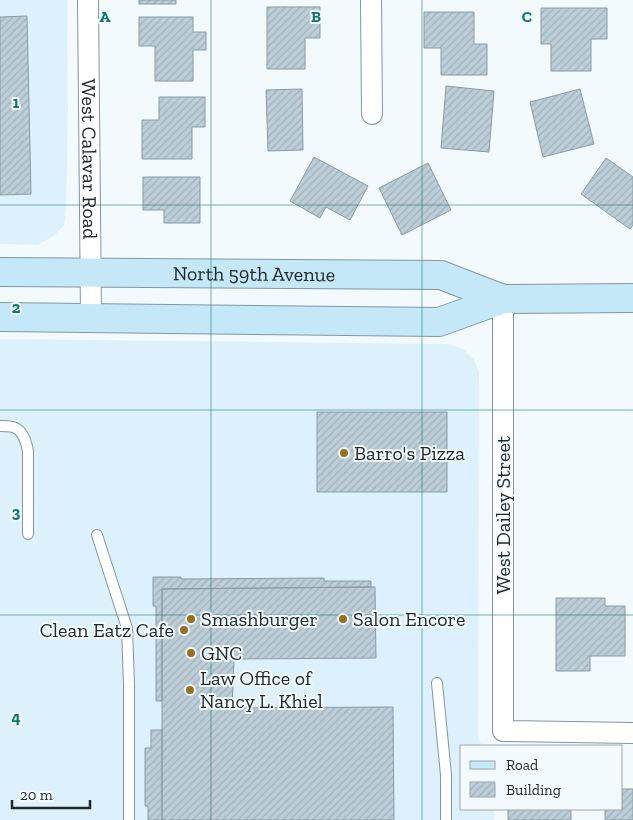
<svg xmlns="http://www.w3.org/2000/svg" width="633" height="820" font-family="'Zilla Slab',serif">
<defs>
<pattern id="building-hatch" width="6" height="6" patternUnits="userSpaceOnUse" patternTransform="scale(1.25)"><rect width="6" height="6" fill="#bdced8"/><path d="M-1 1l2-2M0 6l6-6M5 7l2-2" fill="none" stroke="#a2b1ba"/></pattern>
</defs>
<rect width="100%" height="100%" fill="#f3fafe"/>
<path fill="#ddf1fd" d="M 0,0 L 67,0 L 68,110 L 66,210 L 64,225 L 55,235 L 38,245 L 0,244 Z
M 0,339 L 448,344 L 463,349 L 474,360 L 479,372 L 478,737 L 482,746 L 462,746 L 462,809 L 494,809 L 494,820 L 0,820 Z"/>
<path fill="url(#building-hatch)" stroke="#8a9aa4" d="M 139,0 L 176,0 L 176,4 L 139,4 Z
M 267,7 L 320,7 L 320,38 L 305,38 L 305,69 L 267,69 Z
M 541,8 L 607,8 L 607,39 L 591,39 L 591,71 L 551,71 L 551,44 L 541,44 Z
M 424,12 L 474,12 L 474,44 L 487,44 L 487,75 L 441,75 L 441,48 L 424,48 Z
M 27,16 L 31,194 L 0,195 L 0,17 Z
M 139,17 L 193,17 L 193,32 L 206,32 L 206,50 L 193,50 L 193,81 L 155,81 L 155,46 L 139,46 Z
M 446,86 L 494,91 L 489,152 L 441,148 Z
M 302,89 L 303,150 L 268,151 L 266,90 Z
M 580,89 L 594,144 L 543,157 L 530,102 Z
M 159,97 L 205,97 L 205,127 L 192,127 L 192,159 L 142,159 L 142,120 L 159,120 Z
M 314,157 L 368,186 L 350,220 L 326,207 L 320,218 L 290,201 Z
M 606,158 L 633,177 L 633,225 L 630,229 L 581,194 Z
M 428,163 L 451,210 L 402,235 L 379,188 Z
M 143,177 L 200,177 L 200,223 L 164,223 L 164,210 L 143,210 Z
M 317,412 L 447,412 L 447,492 L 317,492 Z
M 153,577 L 181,577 L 181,579 L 324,578 L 324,581 L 371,581 L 371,587 L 162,589 L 162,701 L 156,701 L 156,606 L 153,606 Z
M 375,587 L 376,658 L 234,659 L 232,708 L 393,707 L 394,820 L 162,820 L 162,589 Z
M 556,598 L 605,598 L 605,606 L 625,606 L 625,656 L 590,656 L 590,671 L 556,671 Z
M 151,730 L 162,730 L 162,820 L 148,820 L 148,806 L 145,806 L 145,748 L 151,748 Z
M 622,789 L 633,789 L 633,820 L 605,820 L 605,809 L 622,809 Z
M 508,809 L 571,809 L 571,820 L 508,820 Z"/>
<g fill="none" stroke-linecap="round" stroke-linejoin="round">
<g stroke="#85959f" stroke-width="12">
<path id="lane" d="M 0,426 C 4,426 9,426 13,427 C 23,430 26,441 28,451 L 28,534
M 97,535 L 127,628 L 129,685 L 129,820
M 437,683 L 446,775 L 446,820"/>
</g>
<g stroke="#85959f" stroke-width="22">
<g id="street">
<path id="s1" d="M 88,0 L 91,317"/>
<path d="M 371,0 L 372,114"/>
<path d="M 503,299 L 503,731 L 633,733"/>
</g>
</g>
<g stroke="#85959f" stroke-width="30">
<g id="secondary">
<path id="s2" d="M 0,272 L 441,275 L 503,299"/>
<path d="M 0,317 L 439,322 L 503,299 L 633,298"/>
</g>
</g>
<use href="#lane" stroke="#fff" stroke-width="10"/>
<use href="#street" stroke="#fff" stroke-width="20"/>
<use href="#secondary" stroke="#c4e8f8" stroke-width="28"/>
</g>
<path fill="none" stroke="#0f766e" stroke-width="1" stroke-opacity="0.55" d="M 211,0 L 211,820M 422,0 L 422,820M 0,205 L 633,205M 0,410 L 633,410M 0,615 L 633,615"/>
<g fill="#96701a" stroke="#f3fafe" stroke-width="2">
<circle cx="344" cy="453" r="5"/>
<circle cx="191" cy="619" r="5"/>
<circle cx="343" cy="619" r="5"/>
<circle cx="184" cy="630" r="5"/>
<circle cx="191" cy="653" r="5"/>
<circle cx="190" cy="690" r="5"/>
</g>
<g text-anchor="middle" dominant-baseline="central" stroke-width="4" stroke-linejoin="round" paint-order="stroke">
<g font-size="20" fill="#21282b" stroke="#f3fafe">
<text stroke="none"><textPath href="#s1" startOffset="159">West Calavar Road</textPath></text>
<text stroke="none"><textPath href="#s2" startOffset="254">North 59th Avenue</textPath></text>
<text transform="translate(503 515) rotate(-90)">West Dailey Street</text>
</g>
<g font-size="20" fill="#21282b" stroke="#f3fafe" text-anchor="start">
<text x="354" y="453">Barro's Pizza</text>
<text x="201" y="619">Smashburger</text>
<text x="353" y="619">Salon Encore</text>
<text x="174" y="630" text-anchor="end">Clean Eatz Cafe</text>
<text x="201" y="653">GNC</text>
<text x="200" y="678">Law Office of<tspan x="200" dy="23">Nancy L. Khiel</tspan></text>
</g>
</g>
<g font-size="16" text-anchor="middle" font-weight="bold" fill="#0f766e" stroke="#f3fafe" stroke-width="4" stroke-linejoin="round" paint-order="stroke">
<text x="105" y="22">A</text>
<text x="316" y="22">B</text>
<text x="527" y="22">C</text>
<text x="16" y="108">1</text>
<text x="16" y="313">2</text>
<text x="16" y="518">3</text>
<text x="16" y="723">4</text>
</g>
<rect x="460" y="745" width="162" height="65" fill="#f3fafe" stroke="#9fa6aa"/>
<rect x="470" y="761" width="25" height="8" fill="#c4e8f8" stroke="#9fa6aa"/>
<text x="506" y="770" font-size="15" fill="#21282b">Road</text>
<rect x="470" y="782" width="25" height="15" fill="url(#building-hatch)" stroke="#9fa6aa"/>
<text x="506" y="795" font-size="15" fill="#21282b">Building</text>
<path d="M12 800v8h78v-8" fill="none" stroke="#21282b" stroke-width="2.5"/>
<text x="20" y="800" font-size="15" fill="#21282b" stroke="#f3fafe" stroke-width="4" paint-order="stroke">20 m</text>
</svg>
